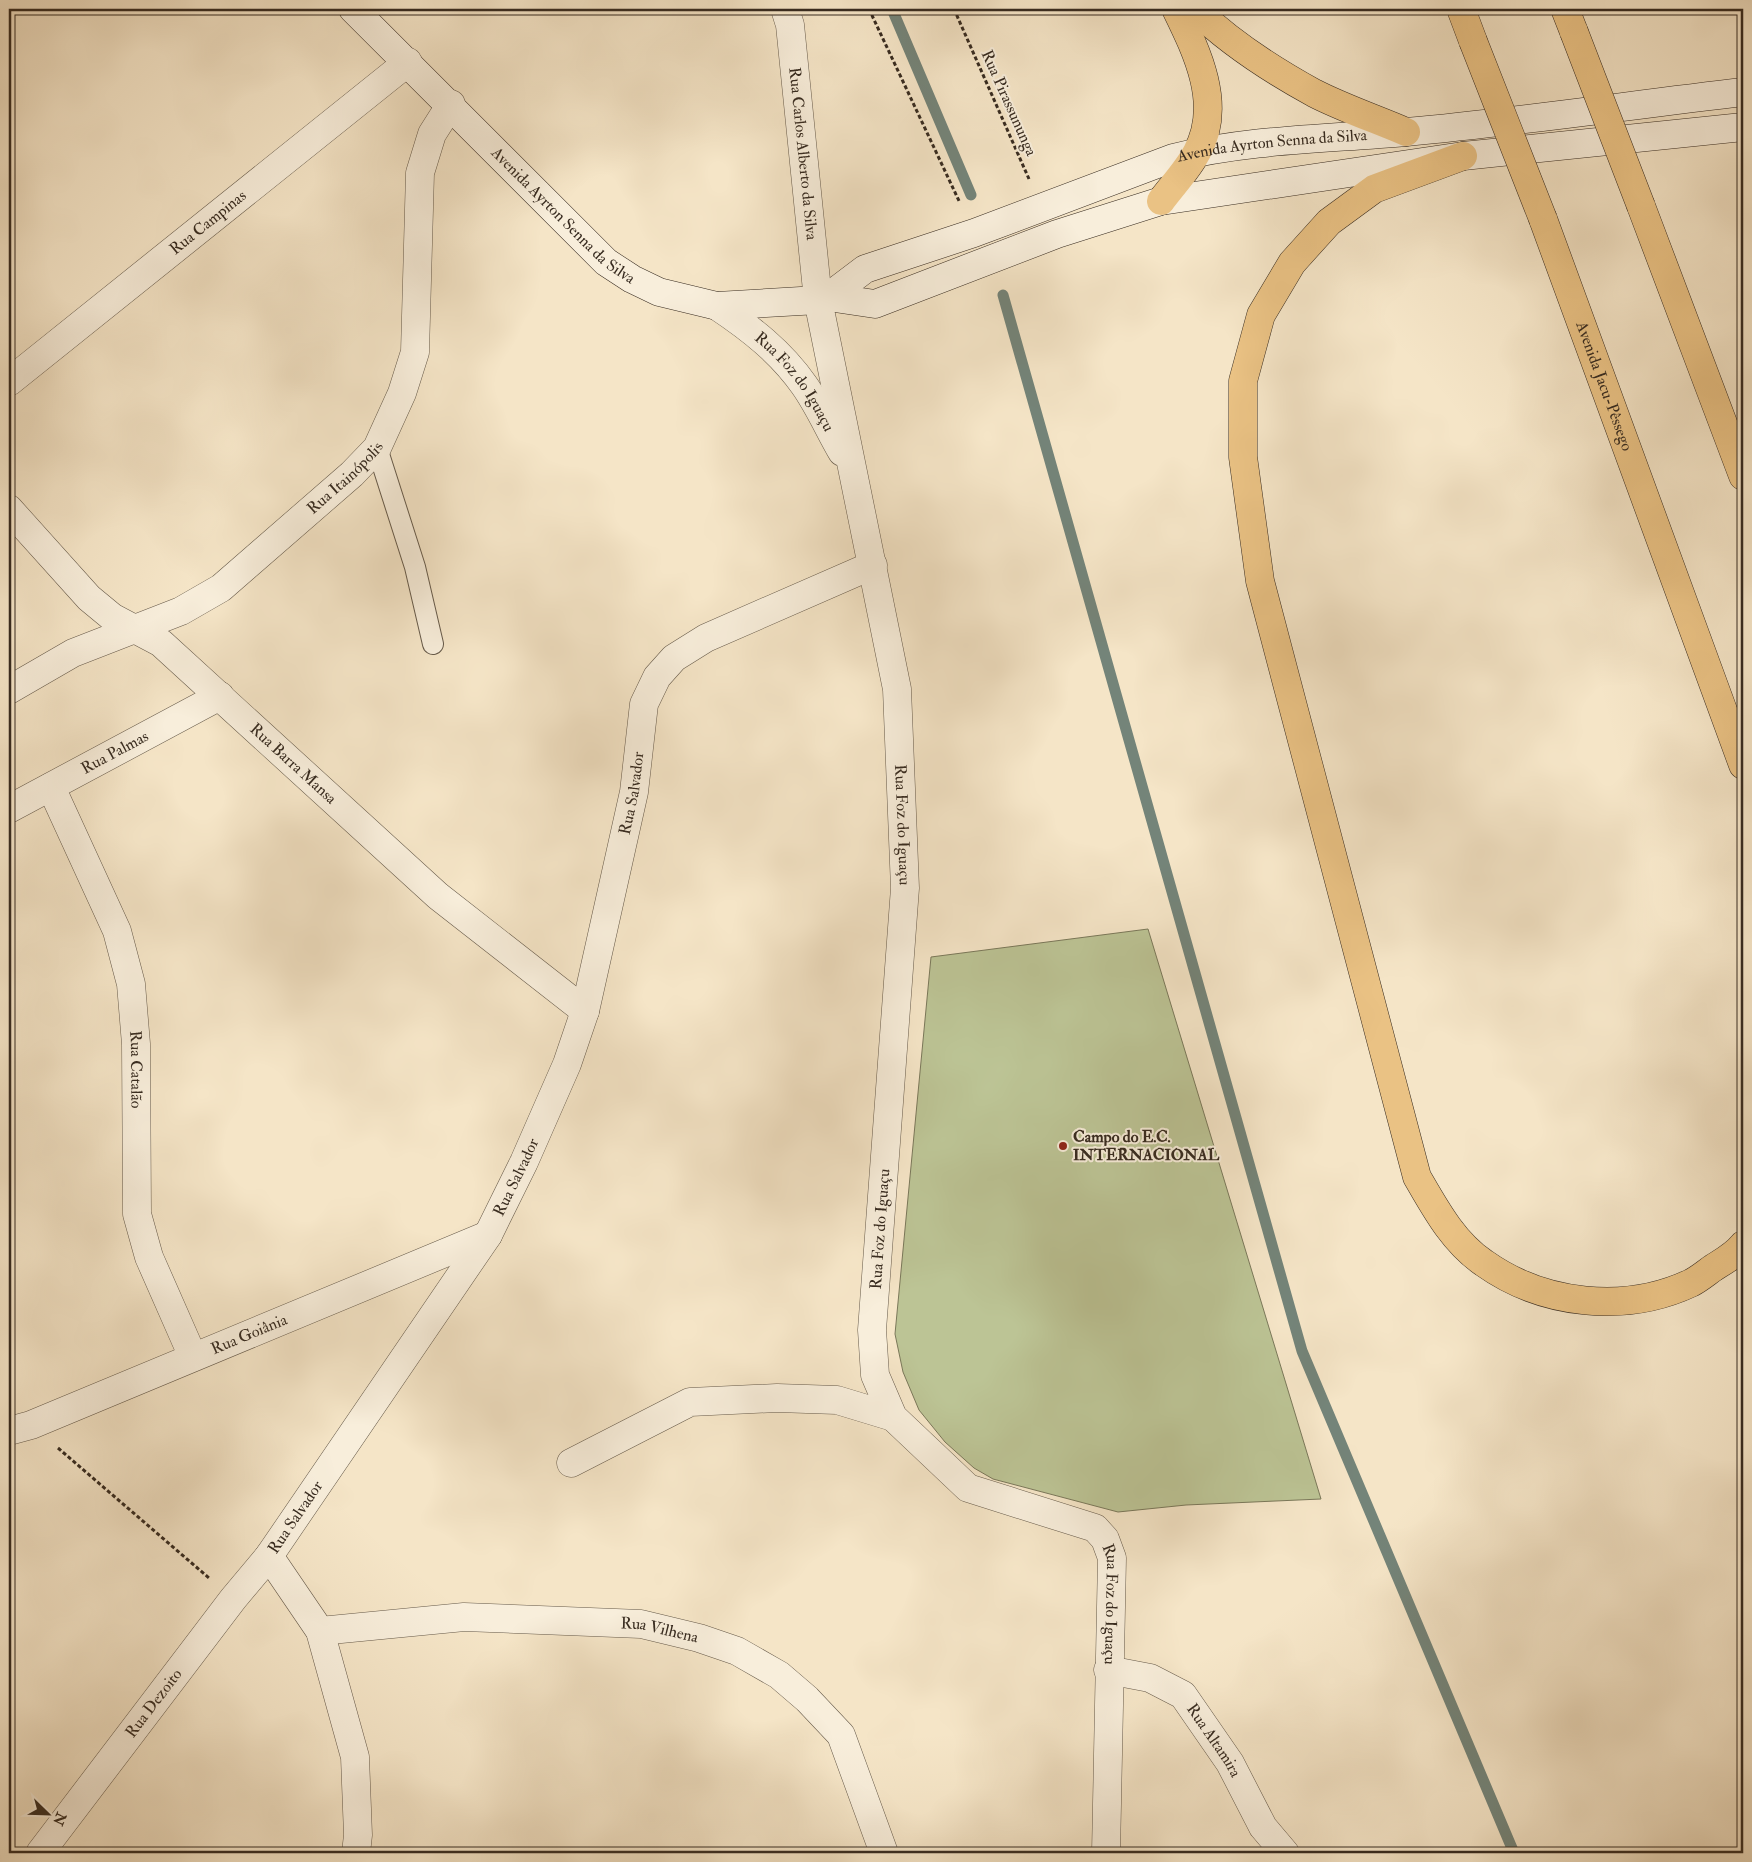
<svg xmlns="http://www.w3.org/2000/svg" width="1752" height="1862" font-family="'IM FELL Double Pica',serif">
<rect width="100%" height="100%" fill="#f5e5c7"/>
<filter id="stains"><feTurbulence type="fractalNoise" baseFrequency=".004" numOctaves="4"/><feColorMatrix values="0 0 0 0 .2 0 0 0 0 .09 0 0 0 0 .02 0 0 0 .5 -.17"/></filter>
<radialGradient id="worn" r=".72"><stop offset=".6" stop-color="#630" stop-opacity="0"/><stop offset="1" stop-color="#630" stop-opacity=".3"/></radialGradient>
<path fill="#bcc495" stroke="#7a785a" d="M 1148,929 L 1321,1499 L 1186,1505 L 1118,1512 L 993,1479 L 974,1468 L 945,1442 L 919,1410 L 903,1372 L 895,1334 L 931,957 Z"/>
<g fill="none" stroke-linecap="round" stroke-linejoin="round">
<path stroke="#748479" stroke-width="11" d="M 892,9 L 971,195
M 1003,295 L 1302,1351 L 1514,1853"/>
<g stroke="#665a4a" stroke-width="22">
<path id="service" d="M 377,448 L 415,567 L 433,644"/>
</g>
<g stroke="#665a4a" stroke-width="29">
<g id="minor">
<path id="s1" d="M 785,9 L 790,25 L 818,300 L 897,689 L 905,888 L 872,1330 L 875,1375 L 893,1417 L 968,1488 L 1095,1528 L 1105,1539 L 1112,1558 L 1106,1853"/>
<path id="s2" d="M 717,306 C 750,328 781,352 804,385 C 819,406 829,430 842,452"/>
<path id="s3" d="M 9,382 L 408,62"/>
<path id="s4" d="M 9,509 L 89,598 L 112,617 L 161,643 L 438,896 L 585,1011"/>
<path id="s5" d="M 9,690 L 73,653 L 181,611 L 221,588 L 352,474 L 377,448 L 402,393 L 415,352 L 420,173 L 432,134 L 451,104"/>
<path id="s6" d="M 51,787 L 117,931 L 131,984 L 136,1044 L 137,1214 L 149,1257 L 193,1357"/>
<path id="s7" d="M 9,809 L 220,696"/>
<path id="s8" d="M 9,1431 L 31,1425 L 488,1235"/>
<path d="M 571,1463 L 690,1402 L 777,1398 L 837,1400 L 893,1417"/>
<path d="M 269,1556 L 320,1631 L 355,1757 L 358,1835 L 356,1853"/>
<path id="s9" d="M 320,1631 L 464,1617 L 641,1624 L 699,1638 L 737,1651 L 779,1675 L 807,1699 L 841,1735 L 884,1853"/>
<path id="s10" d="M 1108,1670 L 1150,1678 L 1183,1695 L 1230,1763 L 1263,1827 L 1285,1853"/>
<path id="s11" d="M 40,1853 L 233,1599 L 269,1556 L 488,1235 L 524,1162 L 567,1064 L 585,1011 L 634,792 L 644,704 L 657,677 L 674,658 L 706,638 L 873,565"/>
</g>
</g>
<g stroke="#372b20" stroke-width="29">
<g id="secondary">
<path id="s12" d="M 353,9 L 606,262 L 632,279 L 659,292 L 717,306 L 818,300 L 828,297 L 865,269 L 974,233 L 1173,158 C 1250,139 1328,139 1406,132 C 1518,122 1631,105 1743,92"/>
<path d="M 828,297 L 875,304 L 1057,234 L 1161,201 L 1463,156 L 1743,127"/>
</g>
</g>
<g stroke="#372b20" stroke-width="29">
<g id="trunk">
<path d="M 1195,9 C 1229,42 1272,70 1314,93 C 1343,108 1376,119 1406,132"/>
<path d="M 1461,9 L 1473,41"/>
<path d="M 1565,9 L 1574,32"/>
<path d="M 1463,156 L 1374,189 L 1329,222 L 1292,263 L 1261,315 L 1243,381 L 1243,457 L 1260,581 L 1417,1177 C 1435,1208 1453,1242 1484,1263 C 1543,1305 1625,1314 1691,1283 C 1699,1279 1706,1273 1713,1268 C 1724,1261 1735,1255 1743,1245"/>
<path d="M 1161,201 C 1173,185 1188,169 1197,152 C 1223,105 1197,52 1176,9"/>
<path d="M 1641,206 L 1743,476"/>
<path id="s13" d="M 1543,219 L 1743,765"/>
</g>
</g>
<path stroke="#372b20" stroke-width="3" stroke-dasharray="4 2.5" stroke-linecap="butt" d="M 869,9 L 960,203
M 954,9 L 1029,179
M 58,1448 L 209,1578"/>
<use href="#service" stroke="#f8eedb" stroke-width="20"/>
<use href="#minor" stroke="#f8eedb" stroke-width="28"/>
<use href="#secondary" stroke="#f8eedb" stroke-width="28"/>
<use href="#trunk" stroke="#eac284" stroke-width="28"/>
<g stroke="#372b20" stroke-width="29" stroke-linecap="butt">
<path id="trunk-bridge" d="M 1574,32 L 1641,206
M 1473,41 L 1543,219"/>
</g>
<use href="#trunk-bridge" stroke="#eac284" stroke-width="28"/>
</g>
<circle fill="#8f2418" stroke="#f8eedb" stroke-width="2" cx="1063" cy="1146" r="5"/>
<g text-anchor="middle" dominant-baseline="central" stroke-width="4" stroke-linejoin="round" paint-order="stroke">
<g font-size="16" fill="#372b20" stroke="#f8eedb">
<text transform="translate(1009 103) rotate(66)">Rua Pirassununga</text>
<text stroke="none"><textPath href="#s12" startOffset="1064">Avenida Ayrton Senna da Silva</textPath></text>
<text stroke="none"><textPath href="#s1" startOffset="146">Rua Carlos Alberto da Silva</textPath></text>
<text stroke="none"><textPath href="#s12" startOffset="295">Avenida Ayrton Senna da Silva</textPath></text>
<text stroke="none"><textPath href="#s3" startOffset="255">Rua Campinas</textPath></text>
<text stroke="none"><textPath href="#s2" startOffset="110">Rua Foz do Iguaçu</textPath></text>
<text stroke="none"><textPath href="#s13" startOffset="178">Avenida Jacu-Pêssego</textPath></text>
<text stroke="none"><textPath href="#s5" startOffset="402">Rua Itainópolis</textPath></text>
<text stroke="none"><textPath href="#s7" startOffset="120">Rua Palmas</textPath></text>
<text stroke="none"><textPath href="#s4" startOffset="384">Rua Barra Mansa</textPath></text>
<text stroke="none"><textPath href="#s11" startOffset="1231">Rua Salvador</textPath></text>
<text stroke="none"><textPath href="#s1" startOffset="826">Rua Foz do Iguaçu</textPath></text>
<text stroke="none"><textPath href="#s6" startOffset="299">Rua Catalão</textPath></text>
<text stroke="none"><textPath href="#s11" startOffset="828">Rua Salvador</textPath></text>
<text transform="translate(880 1229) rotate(-86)">Rua Foz do Iguaçu</text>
<text stroke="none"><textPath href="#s8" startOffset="259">Rua Goiânia</textPath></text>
<text stroke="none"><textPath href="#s11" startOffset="422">Rua Salvador</textPath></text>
<text stroke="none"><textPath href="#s1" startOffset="1741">Rua Foz do Iguaçu</textPath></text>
<text stroke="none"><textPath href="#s9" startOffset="341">Rua Vilhena</textPath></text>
<text stroke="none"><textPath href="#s11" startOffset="188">Rua Dezoito</textPath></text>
<text stroke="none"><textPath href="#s10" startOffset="135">Rua Altamira</textPath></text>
</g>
<g font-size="16" font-weight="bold" fill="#372b20" stroke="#f8eedb" text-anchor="start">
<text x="1073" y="1137">Campo do E.C.<tspan x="1073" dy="18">INTERNACIONAL</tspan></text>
</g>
</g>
<rect width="1752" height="1862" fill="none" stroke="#f5e5c7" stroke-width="30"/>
<rect x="10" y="10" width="1732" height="1842" fill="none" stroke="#372b20" stroke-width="2.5"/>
<rect x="15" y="15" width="1722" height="1832" fill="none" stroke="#372b20"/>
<g transform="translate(48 1814) rotate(113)" stroke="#f8eedb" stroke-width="4" paint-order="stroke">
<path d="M0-4L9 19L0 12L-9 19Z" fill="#372b20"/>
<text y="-8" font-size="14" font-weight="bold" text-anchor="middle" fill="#372b20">N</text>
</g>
<rect width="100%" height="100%" filter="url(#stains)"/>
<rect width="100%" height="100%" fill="url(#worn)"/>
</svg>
